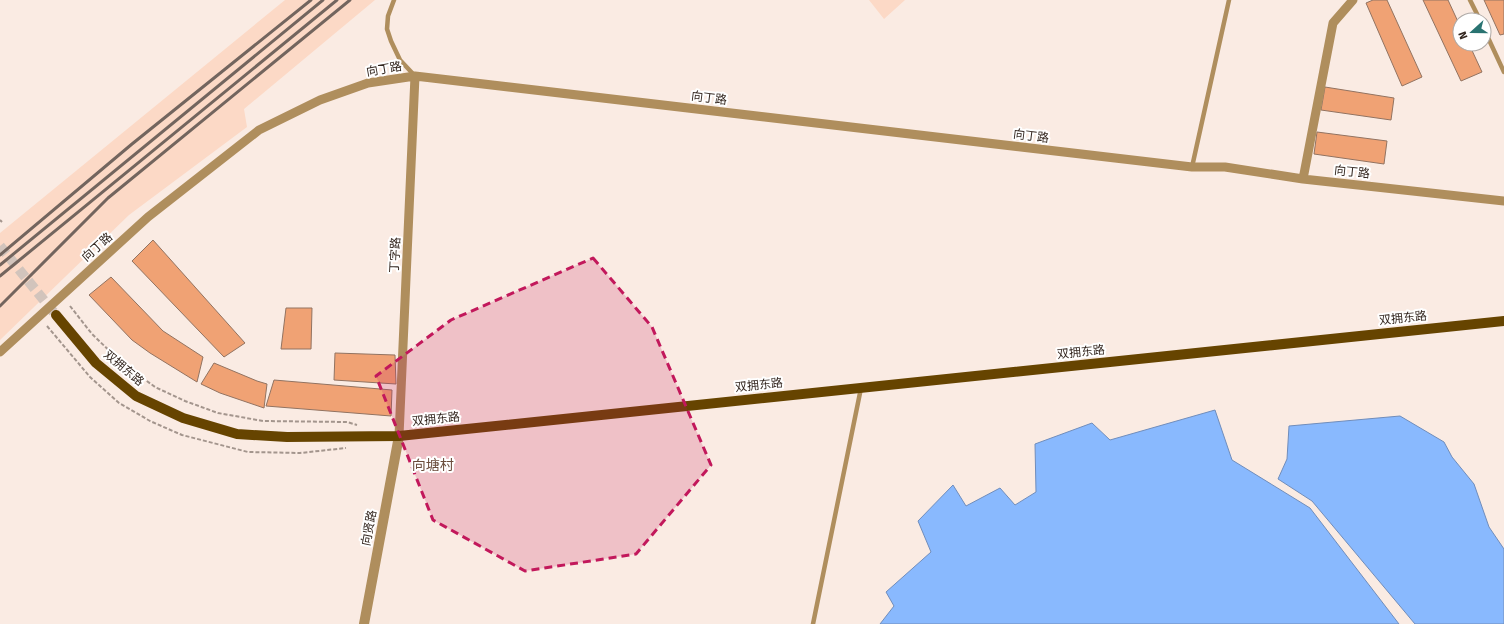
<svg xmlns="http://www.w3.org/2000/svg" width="1504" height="624" font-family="'Fira Sans','Noto Sans SC',sans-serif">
<rect width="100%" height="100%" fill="#faebe3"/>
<path fill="#fcd9c6" d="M 285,0 L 375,0 L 244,109 L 247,127 L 129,215 L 0,340 L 0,233 Z
M 869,0 L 905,0 L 884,19 Z"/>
<path fill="#89b9fe" stroke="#708dbb" d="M 1215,410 L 1232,460 L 1310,508 L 1399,624 L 880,624 L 894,606 L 886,592 L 931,552 L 918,521 L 953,485 L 966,506 L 1000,488 L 1015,505 L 1036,492 L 1035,444 L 1092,423 L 1110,440 Z
M 1400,416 L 1444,442 L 1452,457 L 1474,484 L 1489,527 L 1504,549 L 1504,624 L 1415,624 L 1312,501 L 1278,479 L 1287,459 L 1289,426 Z"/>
<path fill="#f0a274" stroke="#927361" d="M 1373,0 L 1387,0 L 1422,77 L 1402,86 L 1366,3 Z
M 1423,0 L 1448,0 L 1460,26 L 1460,44 L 1469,44 L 1482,72 L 1461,81 Z
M 1484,0 L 1504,0 L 1504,34 L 1500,35 Z
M 1325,87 L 1394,98 L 1391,120 L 1321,110 Z
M 1317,132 L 1387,141 L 1384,164 L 1314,154 Z
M 153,240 L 245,343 L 224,357 L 132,261 Z
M 111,277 L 163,331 L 203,357 L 197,382 L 150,353 L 132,340 L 89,295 Z
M 286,308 L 312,308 L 311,349 L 281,349 Z
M 335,353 L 395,355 L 396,384 L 334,380 Z
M 214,363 L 257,381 L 267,384 L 264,408 L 220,393 L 201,384 Z
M 274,380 L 392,390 L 391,416 L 266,406 Z"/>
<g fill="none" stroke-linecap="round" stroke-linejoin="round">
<path stroke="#d2c4bc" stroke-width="10" stroke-dasharray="10 5" stroke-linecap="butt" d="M 0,246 L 55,314"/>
<path stroke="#a3958d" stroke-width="2" stroke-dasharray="4 2" stroke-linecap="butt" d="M 0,220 L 2,222
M 70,306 L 92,334 L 122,363 L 155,387 L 185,401 L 218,413 L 263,421 L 347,422 L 357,425
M 47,326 L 90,377 L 119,403 L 150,421 L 182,435 L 248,452 L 300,453 L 346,448"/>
<path stroke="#af8e5d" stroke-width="4.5" d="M 394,0 L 388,16 L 387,29 L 391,41 L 400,60 L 415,76
M 1470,0 L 1480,20
M 1484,29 L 1504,72
M 1192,167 L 1229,0
M 813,624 L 861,388"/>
<path stroke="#af8e5d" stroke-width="9" d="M 1303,179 L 1333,23 L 1353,0
M 0,352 L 148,217 L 259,130 L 320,100 L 368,83 L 415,76 L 1192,167 L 1225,167 L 1303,179 L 1504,201
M 399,436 L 415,76"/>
<path stroke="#af8e5d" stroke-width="10" d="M 364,624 L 399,436"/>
<path stroke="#640" stroke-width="10" d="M 56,315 L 96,363 L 136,396 L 183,418 L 237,434 L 287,437 L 399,436 L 1504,321"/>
<path stroke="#73655e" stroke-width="3" d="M 0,255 L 132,144 L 311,0
M 0,265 L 323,0
M 0,276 L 337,0
M 0,306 L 108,198 L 350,0"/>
</g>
<path fill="#c2185b" fill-opacity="0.2" stroke="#c2185b" stroke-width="3" stroke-dasharray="8 5" stroke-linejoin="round" d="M 593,258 L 652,327 L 711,465 L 636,554 L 525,571 L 433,520 L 376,376 L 451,320 Z"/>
<g text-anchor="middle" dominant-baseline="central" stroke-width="4" stroke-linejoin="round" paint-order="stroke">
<g font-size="12" fill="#342720" stroke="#fff">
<text transform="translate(384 69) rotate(-10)">向丁路</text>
<text transform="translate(709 98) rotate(7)">向丁路</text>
<text transform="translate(1031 136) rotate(7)">向丁路</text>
<text transform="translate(1352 172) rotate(6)">向丁路</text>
<text transform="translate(97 247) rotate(-42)">向丁路</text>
<text transform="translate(395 255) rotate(-87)">丁字路</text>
<text transform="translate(1403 318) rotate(-6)">双拥东路</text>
<text transform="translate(1081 352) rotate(-6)">双拥东路</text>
<text transform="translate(124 368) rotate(40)">双拥东路</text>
<text transform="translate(759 385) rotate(-6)">双拥东路</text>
<text transform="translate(436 419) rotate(-6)">双拥东路</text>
<text transform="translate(369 528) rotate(-79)">向贤路</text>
</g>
<g font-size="14" fill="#6a4c3b" stroke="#fff">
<text x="433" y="465">向塘村</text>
</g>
</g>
<g transform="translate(1472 32) rotate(249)"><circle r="19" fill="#ffffff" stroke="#aea9a6"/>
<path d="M0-3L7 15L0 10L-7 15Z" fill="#297371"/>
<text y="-6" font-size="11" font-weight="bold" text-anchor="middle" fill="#342720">N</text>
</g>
</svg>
